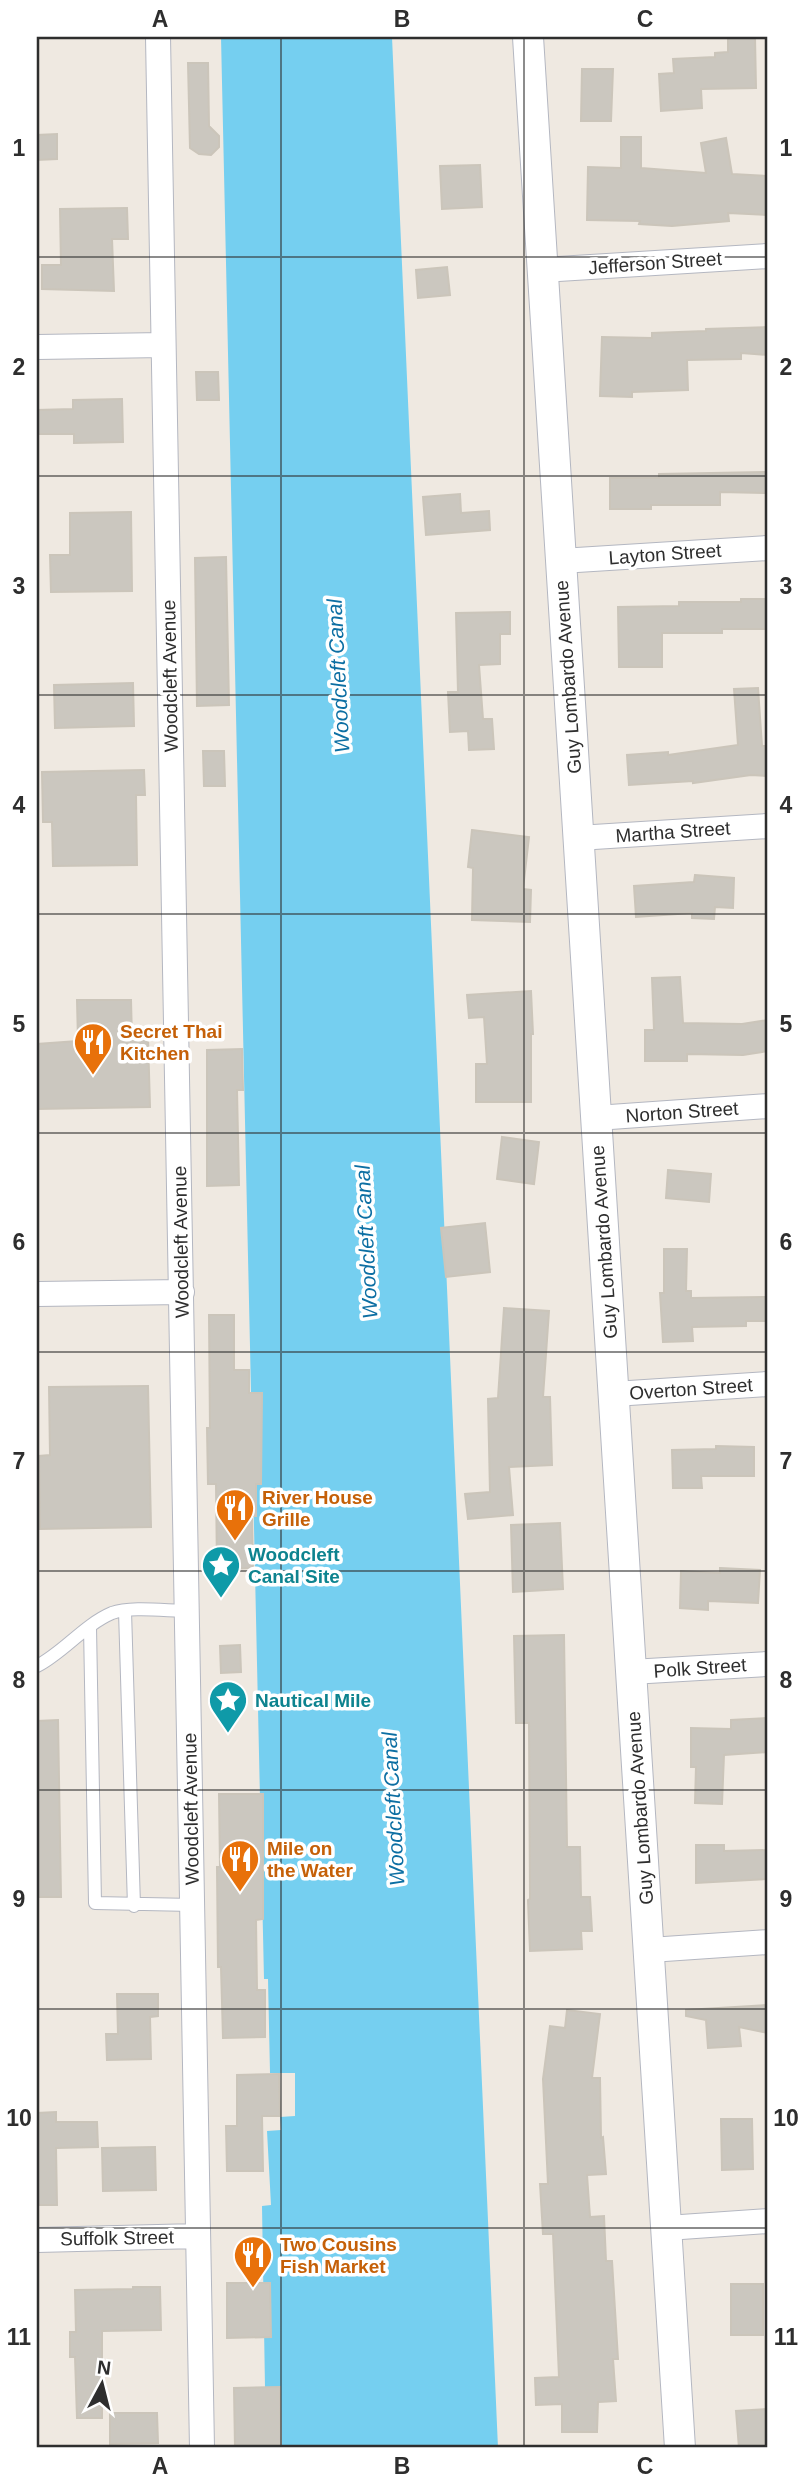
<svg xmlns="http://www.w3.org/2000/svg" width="805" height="2485" font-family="Arial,sans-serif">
<rect width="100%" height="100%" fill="#efe9e1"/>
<path fill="#75cff0" d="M 221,37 L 392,37 L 498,2448 L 266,2448 L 262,2206 L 271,2205 L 267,2131 L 281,2130 L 280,2117 L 295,2116 L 295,2073 L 270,2073 L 268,1979 L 264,1979 Z"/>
<path fill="#cbc7bf" stroke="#cbc5ba" stroke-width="2" d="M 728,37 L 755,37 L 756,88 L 701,89 L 702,108 L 661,111 L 659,74 L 674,73 L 673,59 L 715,57 L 715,53 L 728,52 Z
M 188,63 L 208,63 L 209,126 L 219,136 L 219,147 L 211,155 L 199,154 L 190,148 Z
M 582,69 L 613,69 L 611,121 L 581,121 Z
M 57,134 L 57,159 L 37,160 L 37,135 Z
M 621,137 L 641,137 L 641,168 L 706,173 L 701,143 L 726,138 L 732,174 L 768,176 L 768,215 L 728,213 L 729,221 L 672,226 L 639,224 L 640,221 L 587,220 L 588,167 L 621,168 Z
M 480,165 L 482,207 L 442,209 L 440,166 Z
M 127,208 L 128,239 L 112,239 L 114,291 L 42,289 L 42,265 L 61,265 L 60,209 Z
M 447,267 L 450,295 L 418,298 L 416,270 Z
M 768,327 L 768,355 L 741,353 L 741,359 L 687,360 L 688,390 L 632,392 L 632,397 L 600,396 L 602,337 L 652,338 L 652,333 L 706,331 L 706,329 Z
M 196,372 L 218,372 L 219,400 L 197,400 Z
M 122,399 L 123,442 L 74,443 L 74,434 L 37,434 L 37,410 L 73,409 L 73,400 Z
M 768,472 L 768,493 L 720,492 L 720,505 L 651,505 L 651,509 L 610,509 L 610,478 L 659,478 L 659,474 Z
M 460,494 L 461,513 L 489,511 L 490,530 L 426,535 L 423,497 Z
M 131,512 L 132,591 L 51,592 L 50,555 L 70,555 L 70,513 Z
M 226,557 L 229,705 L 197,706 L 195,558 Z
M 741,599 L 768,599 L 768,629 L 722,629 L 722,633 L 662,633 L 662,667 L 619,667 L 618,607 L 679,606 L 679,602 L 741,602 Z
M 510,612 L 510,634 L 500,634 L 500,664 L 479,665 L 483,719 L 492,719 L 494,749 L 469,750 L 468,731 L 450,732 L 448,692 L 458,692 L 456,613 Z
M 133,683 L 134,726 L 55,728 L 54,685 Z
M 758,688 L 762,746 L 768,746 L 768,776 L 751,775 L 693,783 L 693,781 L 629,785 L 627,755 L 668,752 L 668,755 L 738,745 L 734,689 Z
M 203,751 L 224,751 L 225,786 L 204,786 Z
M 144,770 L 145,795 L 136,795 L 137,865 L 53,866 L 52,822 L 43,822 L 42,772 Z
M 472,830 L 529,837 L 523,889 L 531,890 L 530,922 L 472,920 L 473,868 L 468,867 Z
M 695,875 L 734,878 L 733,908 L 715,907 L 714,919 L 692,918 L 692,913 L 636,917 L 634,886 L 694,882 Z
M 680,977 L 683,1023 L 742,1024 L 768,1020 L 768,1051 L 743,1055 L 687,1054 L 687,1061 L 645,1061 L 645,1030 L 654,1030 L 652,978 Z
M 531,991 L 533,1034 L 531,1034 L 531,1102 L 476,1102 L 476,1064 L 487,1064 L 484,1017 L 469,1018 L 467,995 Z
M 77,1000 L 131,1000 L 132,1039 L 148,1038 L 150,1107 L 37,1109 L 37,1044 L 78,1041 Z
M 242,1049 L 243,1090 L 237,1090 L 239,1185 L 207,1186 L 207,1050 Z
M 502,1137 L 539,1142 L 534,1184 L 497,1179 Z
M 668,1170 L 711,1174 L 709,1202 L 666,1198 Z
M 485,1223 L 490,1272 L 446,1277 L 441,1228 Z
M 664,1249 L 687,1249 L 686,1291 L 691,1291 L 691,1298 L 768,1297 L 768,1321 L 746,1321 L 746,1326 L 692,1327 L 693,1341 L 663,1342 L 660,1293 L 664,1293 Z
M 504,1308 L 549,1311 L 543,1397 L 550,1397 L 552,1465 L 509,1467 L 513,1515 L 468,1519 L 465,1494 L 490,1492 L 488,1399 L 498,1398 Z
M 209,1315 L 234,1315 L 234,1370 L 249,1370 L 249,1393 L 262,1393 L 261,1484 L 256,1484 L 256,1516 L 252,1516 L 253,1568 L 217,1569 L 216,1484 L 208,1484 L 207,1428 L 210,1428 Z
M 148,1386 L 151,1527 L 40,1529 L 39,1456 L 50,1455 L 49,1387 Z
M 716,1446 L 754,1447 L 754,1476 L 701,1476 L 702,1488 L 673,1488 L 672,1450 L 716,1449 Z
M 560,1523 L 563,1589 L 513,1592 L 511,1525 Z
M 720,1568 L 760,1570 L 758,1603 L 708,1601 L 708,1610 L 680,1608 L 681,1571 L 720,1573 Z
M 564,1635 L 567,1847 L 580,1847 L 581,1897 L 590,1897 L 592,1931 L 581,1931 L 582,1949 L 530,1951 L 528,1900 L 530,1899 L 529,1723 L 516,1723 L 514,1636 Z
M 240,1645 L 241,1672 L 221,1673 L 220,1646 Z
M 768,1718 L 768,1752 L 724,1755 L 722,1804 L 695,1803 L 696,1767 L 691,1767 L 691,1728 L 731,1729 L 731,1720 Z
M 58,1720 L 61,1897 L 37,1897 L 37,1721 Z
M 219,1794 L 263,1794 L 263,1919 L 256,1920 L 257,1990 L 265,1990 L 265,2037 L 223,2038 L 221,1967 L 218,1967 L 217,1867 L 220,1867 Z
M 696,1845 L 724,1845 L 724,1851 L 768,1850 L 768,1879 L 696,1883 Z
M 117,1994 L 158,1994 L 158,2016 L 150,2017 L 151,2059 L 107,2060 L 106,2034 L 118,2034 Z
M 768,2005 L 768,2033 L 739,2027 L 741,2046 L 708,2048 L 706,2020 L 686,2016 L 686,2010 Z
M 567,2010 L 600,2014 L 592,2078 L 600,2078 L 601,2138 L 603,2137 L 606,2174 L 587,2175 L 590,2217 L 604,2216 L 606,2261 L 612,2261 L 618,2359 L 613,2359 L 616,2401 L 598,2402 L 597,2432 L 562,2432 L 562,2404 L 536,2405 L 535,2378 L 559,2377 L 553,2234 L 543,2234 L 540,2184 L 548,2184 L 543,2079 L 550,2026 L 565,2028 Z
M 279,2074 L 280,2116 L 262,2116 L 263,2171 L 227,2171 L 226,2126 L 237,2126 L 237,2075 Z
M 56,2112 L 56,2122 L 97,2122 L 98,2147 L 56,2148 L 57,2205 L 37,2205 L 37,2113 Z
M 721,2119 L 752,2119 L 753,2169 L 722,2170 Z
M 155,2147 L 156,2190 L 103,2191 L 102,2148 Z
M 227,2283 L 270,2283 L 271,2337 L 227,2338 Z
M 731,2284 L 763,2284 L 763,2335 L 731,2335 Z
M 133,2287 L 160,2287 L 161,2330 L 102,2331 L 102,2418 L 77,2418 L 75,2357 L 70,2357 L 70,2332 L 76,2332 L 75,2290 L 133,2289 Z
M 280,2387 L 281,2448 L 235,2448 L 234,2388 Z
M 768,2409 L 768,2446 L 739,2448 L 736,2411 Z
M 110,2413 L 157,2413 L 158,2443 L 110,2444 Z"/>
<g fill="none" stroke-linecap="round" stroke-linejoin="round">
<g stroke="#b4b7c1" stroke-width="14">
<path id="service" d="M 125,1611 L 134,1906
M 90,1627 L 95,1903 L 193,1905
M 37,1666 C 64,1652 84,1625 112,1613 C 131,1606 167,1611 188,1611"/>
</g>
<g stroke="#b4b7c1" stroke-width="26">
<path id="minor" d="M 158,37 L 202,2448
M 542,270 L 768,256
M 37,347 L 163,345
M 561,561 L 768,548
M 578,838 L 768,826
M 596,1118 L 768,1106
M 37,1294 L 182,1292
M 614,1394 L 768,1384
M 631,1672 L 768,1664
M 650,1950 L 768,1942
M 667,2228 L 768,2221
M 37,2240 L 198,2236"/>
</g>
<g stroke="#b4b7c1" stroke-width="32">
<path id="tertiary" d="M 528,37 L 680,2448"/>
</g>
<use href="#service" stroke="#fff" stroke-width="12"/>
<use href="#minor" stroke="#fff" stroke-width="24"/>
<use href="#tertiary" stroke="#fff" stroke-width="30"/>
</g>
<path fill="none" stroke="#2e2e2e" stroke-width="2" stroke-opacity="0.55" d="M 281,37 L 281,2448M 524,37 L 524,2448M 37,257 L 768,257M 37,476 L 768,476M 37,695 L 768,695M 37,914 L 768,914M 37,1133 L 768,1133M 37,1352 L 768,1352M 37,1571 L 768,1571M 37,1790 L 768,1790M 37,2009 L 768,2009M 37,2228 L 768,2228"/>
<defs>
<g id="restaurant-pin" transform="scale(2.0125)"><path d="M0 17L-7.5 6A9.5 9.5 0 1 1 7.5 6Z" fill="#e8710a" stroke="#fff"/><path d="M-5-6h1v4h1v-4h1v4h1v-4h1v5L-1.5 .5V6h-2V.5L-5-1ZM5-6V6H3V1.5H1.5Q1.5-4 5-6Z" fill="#fff"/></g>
<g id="sight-pin" transform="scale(2.0125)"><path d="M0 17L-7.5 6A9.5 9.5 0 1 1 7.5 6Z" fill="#0f9aa8" stroke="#fff"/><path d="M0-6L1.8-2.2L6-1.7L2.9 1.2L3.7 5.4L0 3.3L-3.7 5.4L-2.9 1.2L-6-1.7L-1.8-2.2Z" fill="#fff"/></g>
</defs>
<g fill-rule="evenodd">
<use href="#restaurant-pin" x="93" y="1042"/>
<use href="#restaurant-pin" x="235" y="1508"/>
<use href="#sight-pin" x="221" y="1565"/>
<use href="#sight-pin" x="228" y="1700"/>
<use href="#restaurant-pin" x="240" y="1859"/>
<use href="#restaurant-pin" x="253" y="2255"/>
</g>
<g text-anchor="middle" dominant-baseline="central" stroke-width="7" stroke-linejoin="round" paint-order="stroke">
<g font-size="19" fill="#2e2e2e" stroke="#fff">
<text transform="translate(655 263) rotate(-4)">Jefferson Street</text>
<text transform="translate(665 554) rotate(-4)">Layton Street</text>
<text transform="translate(170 676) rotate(-91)">Woodcleft Avenue</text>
<text transform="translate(568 677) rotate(-94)">Guy Lombardo Avenue</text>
<text transform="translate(673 832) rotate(-4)">Martha Street</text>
<text transform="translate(682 1112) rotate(-4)">Norton Street</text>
<text transform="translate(181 1242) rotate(-91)">Woodcleft Avenue</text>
<text transform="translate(604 1242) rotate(-94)">Guy Lombardo Avenue</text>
<text transform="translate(691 1389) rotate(-4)">Overton Street</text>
<text transform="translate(700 1668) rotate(-4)">Polk Street</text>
<text transform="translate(640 1808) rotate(-94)">Guy Lombardo Avenue</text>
<text transform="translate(191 1809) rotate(-91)">Woodcleft Avenue</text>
<text transform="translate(117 2238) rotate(-1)">Suffolk Street</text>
</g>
<g font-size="19" font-weight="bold" fill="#c56008" stroke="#fff" text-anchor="start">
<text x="120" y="1031">Secret Thai<tspan x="120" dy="22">Kitchen</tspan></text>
<text x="262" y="1497">River House<tspan x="262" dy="22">Grille</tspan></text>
<text x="267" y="1848">Mile on<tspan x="267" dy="22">the Water</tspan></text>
<text x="280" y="2244">Two Cousins<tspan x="280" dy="22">Fish Market</tspan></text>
</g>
<g font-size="19" font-weight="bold" fill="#0d838f" stroke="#fff" text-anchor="start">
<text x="248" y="1554">Woodcleft<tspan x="248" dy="22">Canal Site</tspan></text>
<text x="255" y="1700">Nautical Mile</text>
</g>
<g font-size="21" font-style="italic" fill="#0d6fa3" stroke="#fff">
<text transform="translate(338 676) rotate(-93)">Woodcleft Canal</text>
<text transform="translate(366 1242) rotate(-93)">Woodcleft Canal</text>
<text transform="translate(393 1809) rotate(-93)">Woodcleft Canal</text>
</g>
</g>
<rect width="805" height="2485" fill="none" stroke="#ffffff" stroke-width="77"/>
<g transform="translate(102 2384) rotate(7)" stroke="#ffffff" stroke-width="5" paint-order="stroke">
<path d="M0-5L12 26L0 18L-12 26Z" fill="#2e2e2e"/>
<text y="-10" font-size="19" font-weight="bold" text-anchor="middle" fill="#2e2e2e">N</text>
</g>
<rect x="38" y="38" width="728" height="2408" fill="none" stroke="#2e2e2e" stroke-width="2.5"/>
<g font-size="23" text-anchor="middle" font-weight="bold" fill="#2e2e2e">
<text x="160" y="27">A</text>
<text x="402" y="27">B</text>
<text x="645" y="27">C</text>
<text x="19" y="156">1</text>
<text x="786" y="156">1</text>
<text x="19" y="375">2</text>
<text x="786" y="375">2</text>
<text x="19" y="594">3</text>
<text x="786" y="594">3</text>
<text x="19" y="813">4</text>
<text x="786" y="813">4</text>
<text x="19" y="1032">5</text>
<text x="786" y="1032">5</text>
<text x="19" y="1250">6</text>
<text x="786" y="1250">6</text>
<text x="19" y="1469">7</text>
<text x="786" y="1469">7</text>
<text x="19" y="1688">8</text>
<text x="786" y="1688">8</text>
<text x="19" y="1907">9</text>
<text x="786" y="1907">9</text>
<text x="19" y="2126">10</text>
<text x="786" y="2126">10</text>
<text x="19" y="2345">11</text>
<text x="786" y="2345">11</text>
<text x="160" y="2474">A</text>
<text x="402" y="2474">B</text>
<text x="645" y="2474">C</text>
</g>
</svg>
